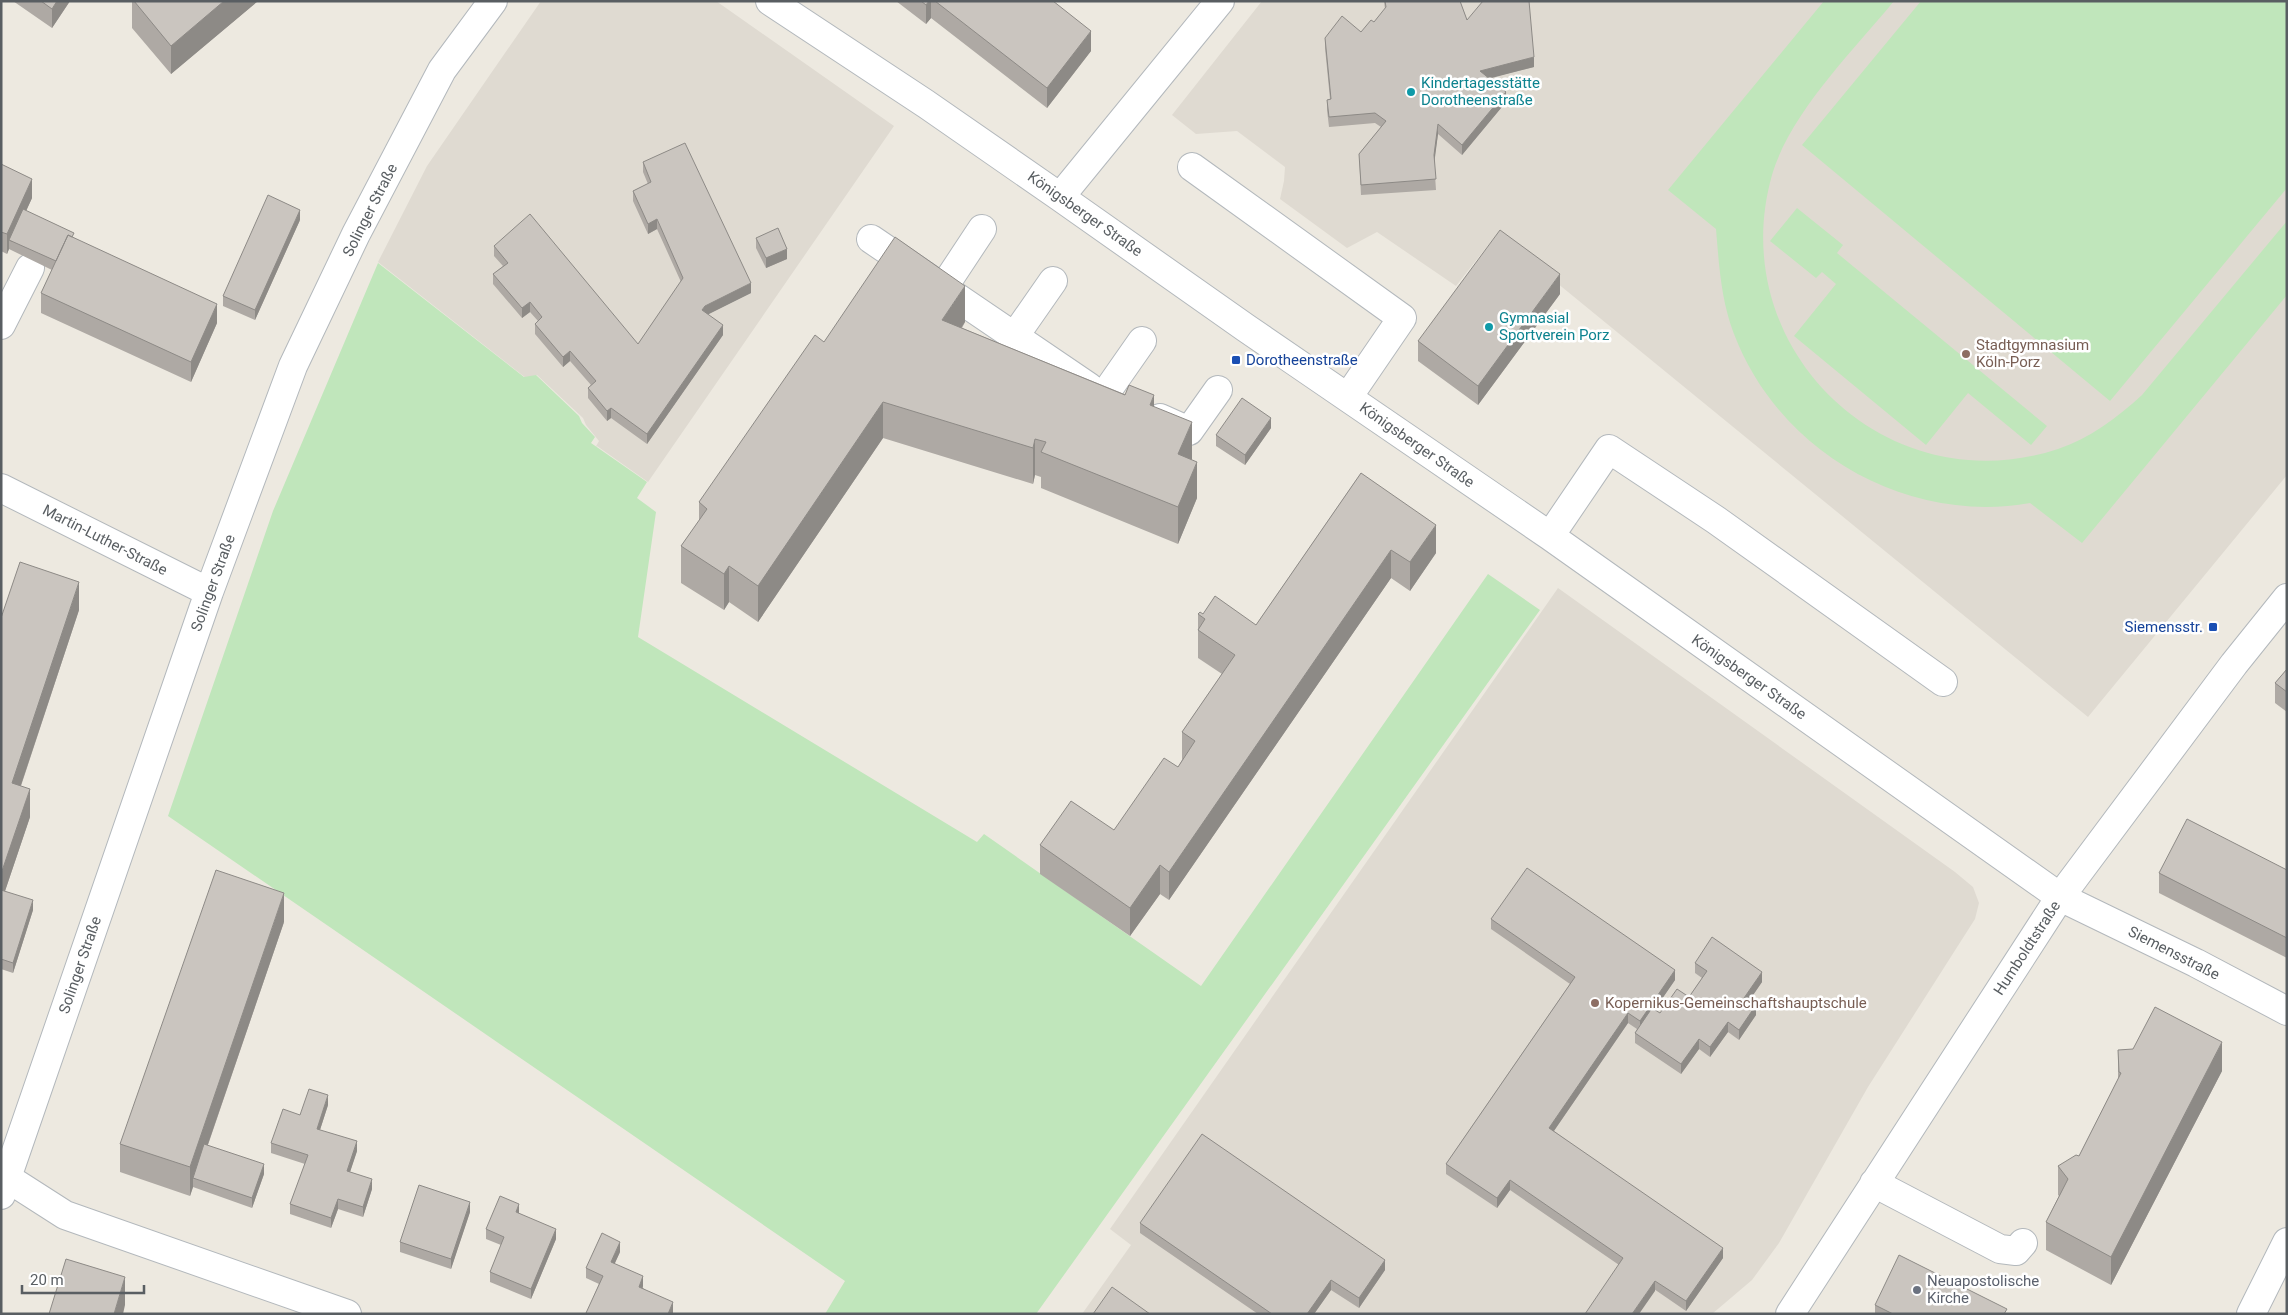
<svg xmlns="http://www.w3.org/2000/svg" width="2288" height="1315" font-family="Roboto,sans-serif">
<rect width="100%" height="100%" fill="#ede9e0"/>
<path fill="#dfdad1" d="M 541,1 L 716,1 L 894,126 L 648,482 L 597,446 L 595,448 L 599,441 L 586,425 L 583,418 L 537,375 L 526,378 L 378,262 L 427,166 Z
M 1262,1 L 2287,1 L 2287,475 L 2088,717 L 1497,234 L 1456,286 L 1377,232 L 1347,248 L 1280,199 L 1284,181 L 1285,167 L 1237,131 L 1196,134 L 1172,115 Z
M 1558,588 L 1955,872 L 1973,887 L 1979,903 L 1975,919 L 1868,1087 L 1779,1243 L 1752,1280 L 1712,1314 L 1082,1314 L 1131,1245 L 1110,1229 Z"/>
<path fill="#c0e6bb" d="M 1824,1 L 1894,1 C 1853,51 1790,113 1772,175 C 1723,348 1886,506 2058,449 C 2090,438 2117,418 2142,395 L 2287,221 L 2287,295 L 2082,543 L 2030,503 C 1906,525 1779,452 1734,334 C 1721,300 1719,265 1716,229 L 1668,190 Z
M 1921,1 L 2287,1 L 2287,188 L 2110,401 L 1802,145 Z
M 1797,208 L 1843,245 L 1837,253 L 2047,426 L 2031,445 L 1968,393 L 1926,445 L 1794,336 L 1836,284 L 1822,272 L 1816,278 L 1770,241 Z
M 378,263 L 524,377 L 536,375 L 579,416 L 582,423 L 595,437 L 591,443 L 647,482 L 637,498 L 656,512 L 638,637 L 977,842 L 984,834 L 1201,986 L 1488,574 L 1540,610 L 1036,1314 L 825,1314 L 845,1281 L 168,816 L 273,511 Z"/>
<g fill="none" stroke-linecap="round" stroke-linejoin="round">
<g stroke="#b3b8bc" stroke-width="30">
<path id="minor" d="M 770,1 L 926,104 L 1060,197 L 1246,328 L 1550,536 L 2060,897 L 2196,963 L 2287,1011
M 1192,167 L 1402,318 L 1348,397
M 1060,197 L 1220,1
M 871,239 L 1089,387
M 943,288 L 982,229
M 1,325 L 30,268
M 1014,337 L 1053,281
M 1105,394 L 1142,341
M 1160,418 L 1189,431 L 1218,390
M 1,488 L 209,592
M 1550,536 L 1609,449 L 1716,520 L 1943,682
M 1,1174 L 65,1215 L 347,1314
M 1874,1183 L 2000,1249 L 2016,1251 L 2023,1243
M 1,1195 L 209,592 L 293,366 L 356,234 L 442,70 L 493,1
M 1790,1314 L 2060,897 L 2234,664 L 2287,598
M 2251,1314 L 2287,1242"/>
</g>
<use href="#minor" stroke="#fff" stroke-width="28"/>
</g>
<path fill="#aea9a4" d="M 13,1 L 70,1 L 52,28 Z
M 132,1 L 258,1 L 171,74 L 132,28 Z
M 896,1 L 1053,1 L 1091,51 L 1047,108 L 931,18 L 926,24 Z
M 1384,1 L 1460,1 L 1467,20 L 1534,67 L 1489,78 L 1506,102 L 1462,155 L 1438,134 L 1434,161 L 1436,190 L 1361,195 L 1359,154 L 1381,127 L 1375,123 L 1329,127 L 1327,110 L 1327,100 L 1330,99 L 1325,48 L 1325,38 L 1361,32 L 1374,22 L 1385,9 Z
M 643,162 L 751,293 L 708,314 L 723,335 L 647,444 L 611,418 L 607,421 L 588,398 L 588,388 L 591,385 L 570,361 L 563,367 L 535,334 L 535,324 L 538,321 L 530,312 L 522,318 L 493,284 L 493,274 L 503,266 L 494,256 L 494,246 L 638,344 L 681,282 L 657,229 L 648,234 L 633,201 L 633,191 L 648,184 L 643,172 Z
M 1,164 L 32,198 L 26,211 L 74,238 L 217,323 L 191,382 L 41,313 L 41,293 L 52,270 L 9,249 L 7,254 L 1,251 Z
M 300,220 L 255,320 L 223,306 L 223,296 Z
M 756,238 L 787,259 L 766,268 L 756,248 Z
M 1560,294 L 1478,405 L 1418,361 L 1418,341 Z
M 965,322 L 962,328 L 1154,406 L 1192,459 L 1191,460 L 1197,498 L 1178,544 L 1041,488 L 1041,477 L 1035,475 L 1033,484 L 883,438 L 758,622 L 729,602 L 724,610 L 681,583 L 681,546 L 699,521 L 699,502 L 824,342 Z
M 1271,428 L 1245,465 L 1216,446 L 1216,435 Z
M 1361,473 L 1436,553 L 1410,591 L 1391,578 L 1169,900 L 1160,894 L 1130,936 L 1040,874 L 1040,845 L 1114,830 L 1178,767 L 1182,760 L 1182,732 L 1222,674 L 1198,658 L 1198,614 L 1203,614 L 1256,625 Z
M 79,610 L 21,786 L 30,817 L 5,891 L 33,910 L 13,973 L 1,969 L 1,618 Z
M 2287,669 L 2287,712 L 2275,703 L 2275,683 Z
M 2287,870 L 2287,958 L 2159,893 L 2159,873 Z
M 1491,919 L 1675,980 L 1654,1010 L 1660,1013 L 1689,997 L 1702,978 L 1695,973 L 1695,963 L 1762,982 L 1749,1001 L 1756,1015 L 1739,1040 L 1728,1032 L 1710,1057 L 1699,1049 L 1681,1074 L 1635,1043 L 1635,1033 L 1637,1029 L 1628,1023 L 1554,1131 L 1723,1258 L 1686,1311 L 1510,1190 L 1497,1208 L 1446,1174 L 1446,1164 L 1570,984 L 1491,929 Z
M 284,922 L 208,1145 L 264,1174 L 252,1208 L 193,1187 L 190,1196 L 120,1172 L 120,1144 Z
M 2118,1050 L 2222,1071 L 2111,1285 L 2046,1250 L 2046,1222 L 2059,1196 L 2058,1195 L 2058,1166 L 2079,1156 L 2118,1079 Z
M 328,1105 L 320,1130 L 357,1151 L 350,1172 L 372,1189 L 363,1217 L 338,1209 L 331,1228 L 290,1214 L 290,1204 L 305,1164 L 271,1153 L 271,1143 L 300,1115 Z
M 470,1212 L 451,1269 L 400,1252 L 400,1242 Z
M 519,1213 L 556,1239 L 531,1299 L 490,1282 L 490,1272 L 501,1245 L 486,1239 L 486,1229 Z
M 1140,1223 L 1385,1270 L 1359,1308 L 1331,1290 L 1314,1314 L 1258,1314 L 1140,1233 Z
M 620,1252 L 614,1264 L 643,1286 L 643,1288 L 673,1312 L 673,1314 L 586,1314 L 599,1284 L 586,1278 L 586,1268 Z
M 1875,1305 L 2007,1314 L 1875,1314 Z"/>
<path fill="#8d8a86" d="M 57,1 L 70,1 L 52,28 L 52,9 Z
M 224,1 L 258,1 L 171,74 L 171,46 Z
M 929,1 L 931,1 L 931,18 L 926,24 L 926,5 Z
M 1091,31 L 1091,51 L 1047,108 L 1047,88 Z
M 1534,57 L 1534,67 L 1480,81 L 1480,71 Z
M 1506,92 L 1506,102 L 1462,155 L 1462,145 Z
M 1438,124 L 1438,134 L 1434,165 L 1434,155 Z
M 32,179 L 32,198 L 12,242 L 9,240 L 9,249 L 7,254 L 7,234 Z
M 300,210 L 300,220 L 255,320 L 255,310 Z
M 657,219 L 657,229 L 648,234 L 648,224 Z
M 787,249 L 787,259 L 766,268 L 766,258 Z
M 1560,274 L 1560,294 L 1478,405 L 1478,386 Z
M 751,283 L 751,293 L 705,316 L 702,310 L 705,306 Z
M 965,286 L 965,322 L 942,356 L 942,320 Z
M 530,302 L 530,312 L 522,318 L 522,308 Z
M 217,304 L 217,323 L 191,382 L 191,362 Z
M 723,325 L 723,335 L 647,444 L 647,434 Z
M 570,351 L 570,361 L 563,367 L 563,357 Z
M 1154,395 L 1154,431 L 1150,405 Z
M 883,402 L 883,438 L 758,622 L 758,586 Z
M 611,408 L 611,418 L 607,421 L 607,411 Z
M 1271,418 L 1271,428 L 1245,465 L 1245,455 Z
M 1192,422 L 1192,459 L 1178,491 L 1178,454 Z
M 1035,439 L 1035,475 L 1033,484 L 1033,448 Z
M 1197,462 L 1197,498 L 1178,544 L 1178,507 Z
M 1436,525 L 1436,553 L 1410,591 L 1410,562 Z
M 1391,550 L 1391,578 L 1169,900 L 1169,872 Z
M 729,566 L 729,602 L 724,610 L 724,574 Z
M 79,582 L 79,610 L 12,812 L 12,783 Z
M 30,789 L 30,817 L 2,900 L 2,871 Z
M 1160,865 L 1160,894 L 1130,936 L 1130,908 Z
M 284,893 L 284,922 L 196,1179 L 193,1178 L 193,1187 L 190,1196 L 190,1167 Z
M 33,900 L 33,910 L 13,973 L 13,963 Z
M 1675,970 L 1675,980 L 1640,1031 L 1640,1021 Z
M 1762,972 L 1762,982 L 1744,1008 L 1744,998 Z
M 1756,1005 L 1756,1015 L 1739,1040 L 1739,1030 Z
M 1628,1013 L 1628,1023 L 1549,1138 L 1549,1128 Z
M 1728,1022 L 1728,1032 L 1710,1057 L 1710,1047 Z
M 1699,1039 L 1699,1049 L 1681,1074 L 1681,1064 Z
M 2222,1042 L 2222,1071 L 2111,1285 L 2111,1257 Z
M 328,1095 L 328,1105 L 317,1139 L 317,1129 Z
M 357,1141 L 357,1151 L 347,1181 L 347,1171 Z
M 264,1164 L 264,1174 L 252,1208 L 252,1198 Z
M 372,1179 L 372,1189 L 363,1217 L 363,1207 Z
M 1510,1180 L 1510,1190 L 1497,1208 L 1497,1198 Z
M 338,1199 L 338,1209 L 331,1228 L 331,1218 Z
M 470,1202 L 470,1212 L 451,1269 L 451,1259 Z
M 519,1204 L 519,1214 L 516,1212 Z
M 556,1229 L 556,1239 L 531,1299 L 531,1289 Z
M 620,1242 L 620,1252 L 611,1272 L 611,1262 Z
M 1723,1248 L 1723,1258 L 1686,1311 L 1686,1301 Z
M 1385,1260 L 1385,1270 L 1359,1308 L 1359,1298 Z
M 643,1276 L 643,1286 L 639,1297 L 639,1287 Z
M 125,1277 L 125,1305 L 123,1314 L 114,1314 Z
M 1331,1280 L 1331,1290 L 1314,1314 L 1307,1314 Z
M 1655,1281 L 1655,1291 L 1639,1314 L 1632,1314 Z
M 673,1302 L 673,1314 L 668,1314 Z"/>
<path fill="#cac5bf" stroke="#8d8a86" d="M 41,1 L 57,1 L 52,9 Z
M 134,1 L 224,1 L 171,46 Z
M 921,1 L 929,1 L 926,5 Z
M 935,1 L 1053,1 L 1091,31 L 1047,88 Z
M 1385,1 L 1460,1 L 1467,20 L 1483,1 L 1529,1 L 1534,57 L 1480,71 L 1506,92 L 1462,145 L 1438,124 L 1434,155 L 1436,179 L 1361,185 L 1359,154 L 1386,121 L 1375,113 L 1329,117 L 1327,100 L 1331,99 L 1325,38 L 1342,16 L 1361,32 L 1371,20 L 1374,22 L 1386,7 Z
M 685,143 L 751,283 L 705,306 L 702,310 L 723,325 L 647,434 L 611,408 L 607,411 L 588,388 L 596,381 L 570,351 L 563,357 L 535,324 L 542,317 L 530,302 L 522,308 L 493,274 L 508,263 L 494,246 L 530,214 L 638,344 L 683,278 L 657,219 L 648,224 L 633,191 L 651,182 L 643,162 Z
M 1,164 L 32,179 L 7,234 L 1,232 Z
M 268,195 L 300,210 L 255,310 L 223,296 Z
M 23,209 L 74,233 L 72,237 L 68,235 L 56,261 L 9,240 Z
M 778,228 L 787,249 L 766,258 L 756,238 Z
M 1500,230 L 1560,274 L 1478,386 L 1418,341 Z
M 68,235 L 217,304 L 191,362 L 41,293 Z
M 895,237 L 965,286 L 942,320 L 1125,395 L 1129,385 L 1154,395 L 1150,405 L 1192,422 L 1178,454 L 1197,462 L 1178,507 L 1041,452 L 1046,442 L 1035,439 L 1033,448 L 883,402 L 758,586 L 729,566 L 724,574 L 681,546 L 707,509 L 699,502 L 815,335 L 824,342 Z
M 1242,398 L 1271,418 L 1245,455 L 1216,435 Z
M 1361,473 L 1436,525 L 1410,562 L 1391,550 L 1169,872 L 1160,865 L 1130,908 L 1040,845 L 1071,801 L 1114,830 L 1164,758 L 1178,767 L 1195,741 L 1182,732 L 1235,655 L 1198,630 L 1205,619 L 1198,614 L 1200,612 L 1203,614 L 1215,596 L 1256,625 Z
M 20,562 L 79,582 L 12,783 L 30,789 L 2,871 L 1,871 L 1,618 Z
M 2287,669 L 2287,692 L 2275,683 Z
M 2187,819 L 2287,870 L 2287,938 L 2159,873 Z
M 1527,868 L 1675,970 L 1640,1021 L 1628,1013 L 1549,1128 L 1723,1248 L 1686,1301 L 1655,1281 L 1632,1314 L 1585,1314 L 1623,1258 L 1510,1180 L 1497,1198 L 1446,1164 L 1575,977 L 1491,919 Z
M 216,870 L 284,893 L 190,1167 L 120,1144 Z
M 1,890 L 33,900 L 13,963 L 1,959 Z
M 1712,937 L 1762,972 L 1744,998 L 1756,1005 L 1739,1030 L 1728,1022 L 1710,1047 L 1699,1039 L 1681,1064 L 1635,1033 L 1652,1008 L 1660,1013 L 1677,989 L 1689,997 L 1707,971 L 1695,963 Z
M 2155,1007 L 2222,1042 L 2111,1257 L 2046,1222 L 2068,1179 L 2058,1166 L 2076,1155 L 2079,1156 L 2121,1073 L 2119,1072 L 2118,1050 L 2133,1049 Z
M 309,1089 L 328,1095 L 317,1129 L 357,1141 L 347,1171 L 372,1179 L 363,1207 L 338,1199 L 331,1218 L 290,1204 L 308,1155 L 271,1143 L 283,1109 L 300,1115 Z
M 1202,1134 L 1385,1260 L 1359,1298 L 1331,1280 L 1307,1314 L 1272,1314 L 1140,1223 Z
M 204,1144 L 264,1164 L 252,1198 L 193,1178 Z
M 419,1185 L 470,1202 L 451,1259 L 400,1242 Z
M 500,1196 L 519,1204 L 516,1212 L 556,1229 L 531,1289 L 490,1272 L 504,1237 L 486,1229 Z
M 602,1233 L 620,1242 L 611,1262 L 643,1276 L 639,1287 L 673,1302 L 668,1314 L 589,1314 L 586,1313 L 603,1276 L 586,1268 Z
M 1899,1255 L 2007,1309 L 2004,1314 L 1893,1314 L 1875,1305 Z
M 66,1259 L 125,1277 L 114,1314 L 49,1314 Z
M 1112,1287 L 1150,1314 L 1093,1314 Z"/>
<g fill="#0f9aa8" stroke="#fff" stroke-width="2">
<circle cx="1411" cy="92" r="5"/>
<circle cx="1489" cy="327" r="5"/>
</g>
<g fill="#8d6e63" stroke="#fff" stroke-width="2">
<circle cx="1966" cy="354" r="5"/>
<circle cx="1595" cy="1003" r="5"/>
</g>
<g fill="#1a4fb4" stroke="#fff" stroke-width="2">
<rect x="1231" y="355" width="10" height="10" rx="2.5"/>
<rect x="2208" y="622" width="10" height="10" rx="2.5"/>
</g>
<circle fill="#6b7280" stroke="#fff" stroke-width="2" cx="1917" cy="1290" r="5"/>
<g text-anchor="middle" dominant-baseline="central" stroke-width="5" stroke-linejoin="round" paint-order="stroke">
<g font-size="15" fill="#0d838f" stroke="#fff" text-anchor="start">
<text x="1421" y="83">Kindertagesstätte<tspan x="1421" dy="17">Dorotheenstraße</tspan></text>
<text x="1499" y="318">Gymnasial<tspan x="1499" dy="17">Sportverein Porz</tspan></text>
</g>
<g font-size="15" fill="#595e62" stroke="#fff">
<text transform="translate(370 210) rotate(-63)">Solinger Straße</text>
<text transform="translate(1085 214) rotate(35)">Königsberger Straße</text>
<text transform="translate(1417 445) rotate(35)">Königsberger Straße</text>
<text transform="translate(105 540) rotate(27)">Martin-Luther-Straße</text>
<text transform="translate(213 583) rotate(-70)">Solinger Straße</text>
<text transform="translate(1749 677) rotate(35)">Königsberger Straße</text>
<text transform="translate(2027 948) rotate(-57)">Humboldtstraße</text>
<text transform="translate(2174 953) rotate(27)">Siemensstraße</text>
<text transform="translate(80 965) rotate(-71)">Solinger Straße</text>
</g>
<g font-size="15" fill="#785e54" stroke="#fff" text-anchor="start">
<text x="1976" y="345">Stadtgymnasium<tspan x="1976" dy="17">Köln-Porz</tspan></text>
<text x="1605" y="1003">Kopernikus-Gemeinschaftshauptschule</text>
</g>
<g font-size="15" fill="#164399" stroke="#fff" text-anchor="start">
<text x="1246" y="360">Dorotheenstraße</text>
<text x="2203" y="627" text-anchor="end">Siemensstr.</text>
</g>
<g font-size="15" fill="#5b616d" stroke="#fff" text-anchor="start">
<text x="1927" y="1281">Neuapostolische<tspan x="1927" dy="17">Kirche</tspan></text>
</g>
</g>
<rect width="2288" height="1315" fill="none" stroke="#595e62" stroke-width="5"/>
<path d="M22 1285v8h122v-8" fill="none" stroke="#595e62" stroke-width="2.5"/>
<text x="30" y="1285" font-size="15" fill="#595e62" stroke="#ffffff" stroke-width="4" paint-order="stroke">20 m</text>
</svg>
